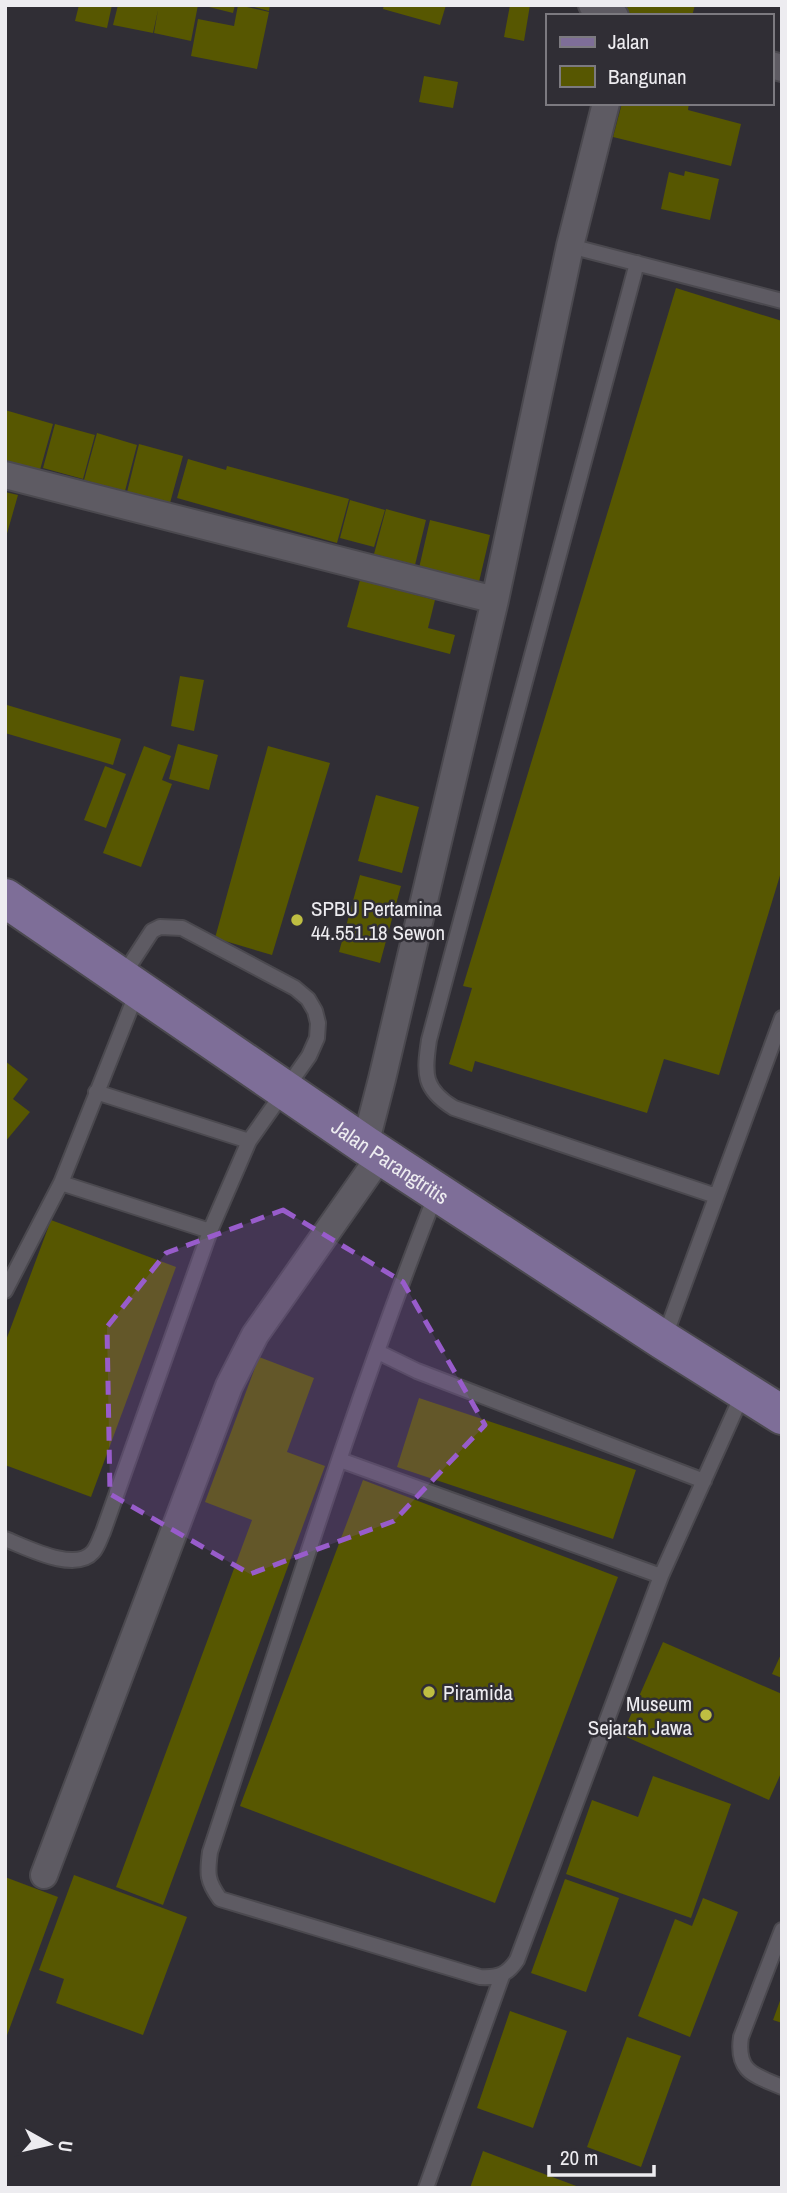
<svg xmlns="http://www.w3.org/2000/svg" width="787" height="2193" font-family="'Archivo Narrow',sans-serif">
<rect width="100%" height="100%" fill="#302e35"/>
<path fill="#575701" d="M 79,5 L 112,5 L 107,28 L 75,21 Z
M 118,5 L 198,5 L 191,41 L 154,33 L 158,10 L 153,33 L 113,25 Z
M 201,5 L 235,5 L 233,13 Z
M 238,5 L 269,12 L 257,69 L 191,56 L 198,19 L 234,26 Z
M 247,5 L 270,5 L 269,11 Z
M 384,5 L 446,5 L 440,25 L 383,9 Z
M 510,5 L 530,5 L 524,41 L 504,37 Z
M 616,5 L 695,5 L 692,16 L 642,16 L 615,9 Z
M 424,76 L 458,82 L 453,108 L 419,102 Z
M 622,103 L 689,103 L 688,110 L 741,124 L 731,166 L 613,137 Z
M 685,171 L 719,179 L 710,220 L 661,209 L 669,172 L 684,176 Z
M 676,288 L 782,321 L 782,869 L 719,1075 L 664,1059 L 647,1113 L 475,1061 L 472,1072 L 449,1064 L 472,988 L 463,986 Z
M 5,410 L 53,424 L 40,470 L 5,460 Z
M 55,424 L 95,435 L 83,479 L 43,468 Z
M 97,433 L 137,445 L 125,491 L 84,480 Z
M 139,444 L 183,456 L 170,503 L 127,492 Z
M 188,459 L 226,470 L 227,466 L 349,499 L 337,543 L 177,498 Z
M 5,492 L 18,495 L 6,537 L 5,537 Z
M 350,500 L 385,510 L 374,547 L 340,538 Z
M 386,509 L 426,520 L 415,565 L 374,554 Z
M 430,520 L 490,535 L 479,582 L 419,568 Z
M 360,580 L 435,600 L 428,628 L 455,635 L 450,654 L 347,627 Z
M 180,676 L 204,680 L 194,731 L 171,726 Z
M 7,705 L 121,739 L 113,765 L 5,733 L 5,712 Z
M 178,744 L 218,755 L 209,790 L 169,779 Z
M 144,746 L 171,756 L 162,780 L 172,784 L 141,867 L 103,853 Z
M 268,746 L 330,763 L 272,955 L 215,938 Z
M 105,766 L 126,774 L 106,828 L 84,820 Z
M 376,795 L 419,807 L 402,873 L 358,861 Z
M 360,875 L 401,886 L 380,963 L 339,952 Z
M 5,1061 L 28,1079 L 13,1099 L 30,1112 L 5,1142 Z
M 51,1220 L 176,1267 L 91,1497 L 5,1465 L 5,1343 Z
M 259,1357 L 314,1378 L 287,1452 L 325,1466 L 163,1905 L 116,1887 L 252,1520 L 205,1502 Z
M 419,1398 L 636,1470 L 613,1539 L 397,1467 Z
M 363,1480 L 618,1577 L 495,1903 L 240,1806 Z
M 663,1642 L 782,1694 L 782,1771 L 769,1800 L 622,1735 Z
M 782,1652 L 782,1678 L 772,1674 Z
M 653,1776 L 731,1804 L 691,1918 L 566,1874 L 592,1800 L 638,1817 Z
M 74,1875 L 187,1917 L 143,2035 L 56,2003 L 64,1979 L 39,1970 Z
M 5,1877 L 58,1897 L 6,2038 L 5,2038 Z
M 565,1879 L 619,1898 L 586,1992 L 531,1973 Z
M 703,1898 L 738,1912 L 690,2037 L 638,2016 L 675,1919 L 692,1926 Z
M 781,1998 L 782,1998 L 782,2023 L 773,2020 Z
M 510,2011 L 567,2031 L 533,2128 L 477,2108 Z
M 627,2037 L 681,2056 L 641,2167 L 587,2147 Z
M 483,2151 L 579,2187 L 579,2188 L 470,2188 Z"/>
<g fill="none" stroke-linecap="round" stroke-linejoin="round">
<g stroke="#4b494f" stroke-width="18">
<path id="service" d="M 570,246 L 782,301
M 637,263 L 429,1040 C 424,1074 423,1089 454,1108 L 716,1196
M 96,1092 L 249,1141
M 61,1183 L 210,1231
M 436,1194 C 351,1409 283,1632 210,1852 C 207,1874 207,1881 220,1899 L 480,1977 C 498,1978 507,1975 517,1960 L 661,1576 L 743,1393
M 5,1291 L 61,1183 L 137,992
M 664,1339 L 782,1018
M 378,1352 L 417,1371 L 704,1481
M 340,1460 L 661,1576
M 5,1539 C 26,1547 75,1573 93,1552 C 98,1546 100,1538 103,1532 L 210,1231 L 249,1141 L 309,1056 L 317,1038 L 318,1023 L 315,1011 L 308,999 L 295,988 L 182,928 L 160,927 L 152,931 L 122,977
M 782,1930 L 741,2037 C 736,2072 754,2075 782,2087
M 426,2188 L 502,1976"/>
</g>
<g stroke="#4b494f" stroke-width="30">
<path id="minor" d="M 592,5 L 615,16
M 771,65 L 782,68
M 5,475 L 495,600
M 365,1145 L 382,1079 L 495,600 L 570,246 L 606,103
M 44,1875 L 229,1386 L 255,1335 L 381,1155"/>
</g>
<g stroke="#4b494f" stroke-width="42">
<g id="primary">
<path id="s1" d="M 5,898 L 365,1145 L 663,1340 L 782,1415"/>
</g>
</g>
<use href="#service" stroke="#5e5b63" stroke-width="14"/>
<use href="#minor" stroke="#5e5b63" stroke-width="26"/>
<use href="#primary" stroke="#7e6e98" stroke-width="38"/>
</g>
<path fill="#985ccb" fill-opacity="0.2" stroke="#985ccb" stroke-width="5" stroke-dasharray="14 9" stroke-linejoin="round" d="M 283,1210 L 403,1282 L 485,1425 L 394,1521 L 250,1574 L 110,1494 L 107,1327 L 166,1253 Z"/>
<g fill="#bebe42" stroke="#302e35" stroke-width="2.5">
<circle cx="297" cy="920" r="7"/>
<circle cx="429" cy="1692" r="7"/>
<circle cx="706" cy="1715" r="7"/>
</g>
<g text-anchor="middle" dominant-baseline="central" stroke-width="5" stroke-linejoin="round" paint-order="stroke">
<g font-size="21" fill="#edecf0" stroke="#302e35" text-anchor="start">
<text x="311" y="908">SPBU Pertamina<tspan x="311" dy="24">44.551.18 Sewon</tspan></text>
<text x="443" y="1692">Piramida</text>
<text x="692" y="1703" text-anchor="end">Museum<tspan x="692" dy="24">Sejarah Jawa</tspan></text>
</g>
<g font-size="21" fill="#edecf0" stroke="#302e35">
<text stroke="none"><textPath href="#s1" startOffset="467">Jalan Parangtritis</textPath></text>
</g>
</g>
<rect width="787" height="2193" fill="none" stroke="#edecf0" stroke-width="14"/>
<rect x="546" y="14" width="228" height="91" fill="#302e35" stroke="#7c7a80" stroke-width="2"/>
<rect x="560" y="37" width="35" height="10" fill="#7e6e98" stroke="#7c7a80" stroke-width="2"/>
<text x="608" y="49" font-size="21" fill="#edecf0">Jalan</text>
<rect x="560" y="66" width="35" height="21" fill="#575701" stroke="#7c7a80" stroke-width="2"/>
<text x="608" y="84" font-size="21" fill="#edecf0">Bangunan</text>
<g transform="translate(49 2144) rotate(98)" stroke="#302e35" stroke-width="5" paint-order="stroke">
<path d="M0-5L12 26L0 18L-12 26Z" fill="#edecf0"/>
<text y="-10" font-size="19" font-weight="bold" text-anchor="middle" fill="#edecf0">U</text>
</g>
<path d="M549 2165v10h105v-10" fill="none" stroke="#edecf0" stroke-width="3.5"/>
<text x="560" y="2165" font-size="21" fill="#edecf0" stroke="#302e35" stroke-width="5" paint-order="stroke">20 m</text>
</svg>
